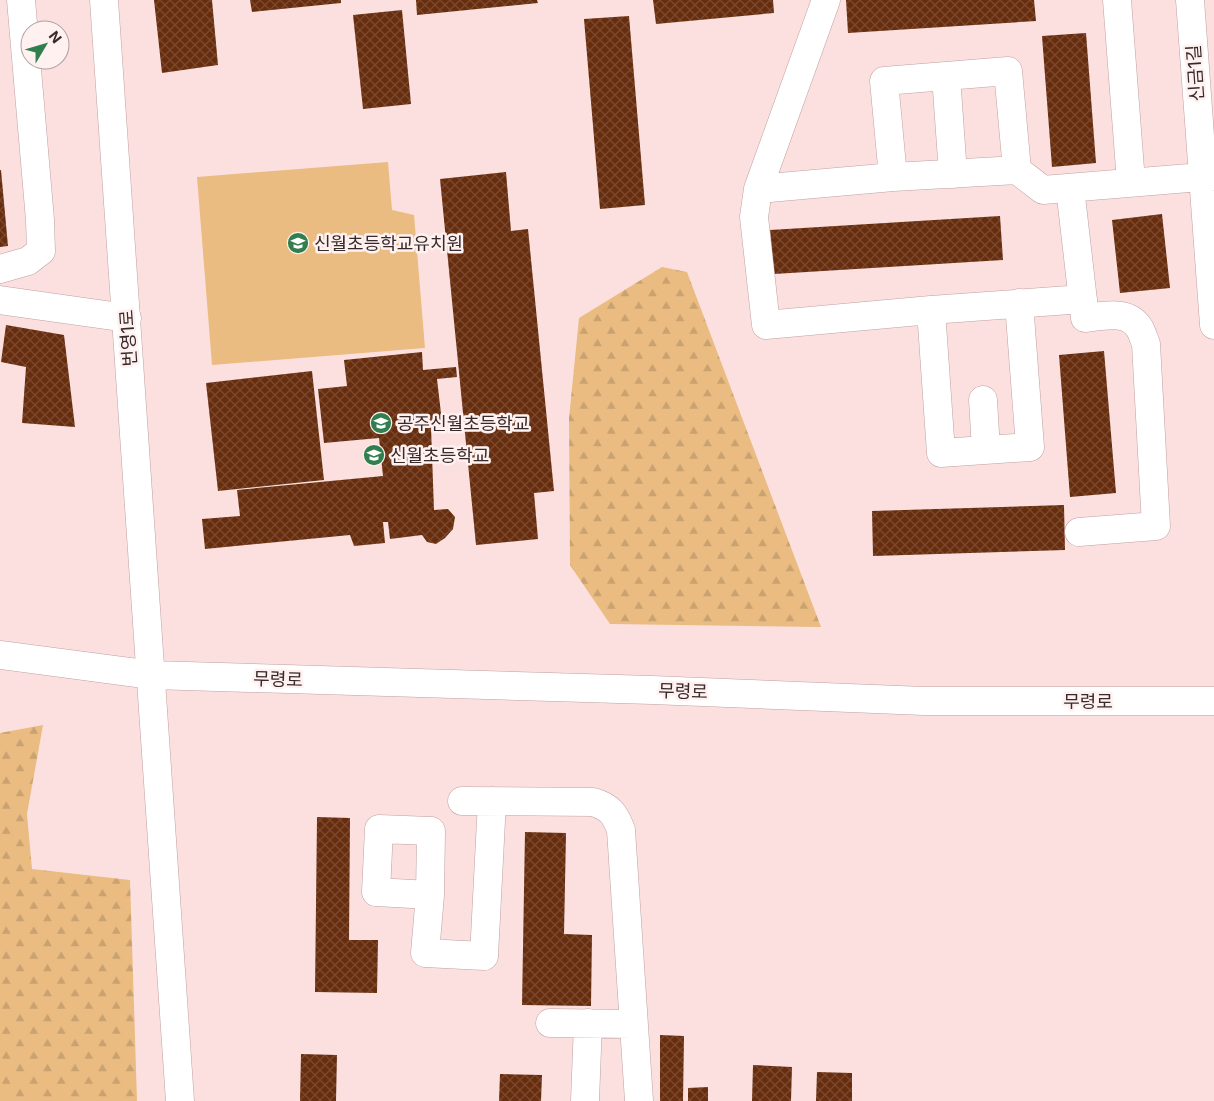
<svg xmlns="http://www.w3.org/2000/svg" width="1214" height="1101" font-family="Inter,'Noto Sans KR',sans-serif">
<defs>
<pattern id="forest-firs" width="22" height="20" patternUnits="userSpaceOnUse" patternTransform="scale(1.25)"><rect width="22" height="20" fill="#eabc81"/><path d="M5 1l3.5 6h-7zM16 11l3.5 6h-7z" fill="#c9a270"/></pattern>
<pattern id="building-cross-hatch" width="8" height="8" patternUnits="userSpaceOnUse" patternTransform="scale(1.25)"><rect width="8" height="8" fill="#672d0d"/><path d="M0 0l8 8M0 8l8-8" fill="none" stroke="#794a31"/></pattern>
</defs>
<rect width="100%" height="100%" fill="#fbe0df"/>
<path fill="url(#forest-firs)" d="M 662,267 L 687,272 L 821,627 L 610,624 L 570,565 L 569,418 L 579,318 Z
M 43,725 L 27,814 L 32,869 L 130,880 L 137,1101 L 0,1101 L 0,733 Z"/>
<path fill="#eabc81" d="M 388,162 L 392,210 L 414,215 L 425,348 L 212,365 L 197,177 Z"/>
<path fill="url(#building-cross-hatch)" d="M 154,0 L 212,0 L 218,65 L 162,73 Z
M 250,0 L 341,0 L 341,3 L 252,12 Z
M 416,0 L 537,0 L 538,3 L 417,15 Z
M 653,0 L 773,0 L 774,13 L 656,24 Z
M 846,0 L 1034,0 L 1036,21 L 848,33 Z
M 402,10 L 411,104 L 363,109 L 353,15 Z
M 629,16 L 645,205 L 600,209 L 584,19 Z
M 1086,33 L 1096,163 L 1052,167 L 1042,36 Z
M 0,170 L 1,170 L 8,246 L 0,247 Z
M 506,172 L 511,231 L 528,229 L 554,491 L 534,493 L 538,539 L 476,545 L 440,179 Z
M 1162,214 L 1170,288 L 1120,293 L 1112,220 Z
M 1000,216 L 1003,260 L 774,274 L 770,230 Z
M 6,325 L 64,335 L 75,427 L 22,423 L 26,367 L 1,362 Z
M 1104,351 L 1116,493 L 1070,497 L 1059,355 Z
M 422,352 L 423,370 L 456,367 L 457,377 L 437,379 L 442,422 L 431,427 L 434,510 L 448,509 L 455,517 L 453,529 L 445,538 L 436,544 L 427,542 L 422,535 L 390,539 L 388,522 L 383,522 L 385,543 L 354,546 L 350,535 L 205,549 L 202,519 L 240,516 L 237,490 L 383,476 L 379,438 L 324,443 L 318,389 L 347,386 L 344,360 Z
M 312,371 L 324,480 L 218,491 L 206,383 Z
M 1064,505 L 1065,550 L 873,556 L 872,511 Z
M 317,817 L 350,818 L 349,940 L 378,940 L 377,993 L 315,992 Z
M 525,832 L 566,833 L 564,934 L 592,935 L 591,1006 L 522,1005 Z
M 660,1035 L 684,1036 L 683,1101 L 660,1101 Z
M 301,1054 L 337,1055 L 336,1101 L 300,1101 Z
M 753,1065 L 792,1067 L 791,1101 L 752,1101 Z
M 817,1072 L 852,1073 L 852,1101 L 816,1101 Z
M 500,1074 L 542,1075 L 541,1101 L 499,1101 Z
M 708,1087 L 708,1101 L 688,1101 L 688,1088 Z"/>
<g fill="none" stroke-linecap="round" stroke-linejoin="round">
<g stroke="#c0a09f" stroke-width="29">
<path id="minor" d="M 826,0 L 758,189 L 754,217 L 766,325 L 931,310
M 1117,0 L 1131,182
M 1190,0 L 1214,325
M 946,76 L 953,174
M 893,177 L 884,81 L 1008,71 L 1017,170
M 1070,188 L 1085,318 C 1104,316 1128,309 1140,329 C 1142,333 1144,339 1146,344 L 1156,526 L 1079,532
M 758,189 L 893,177 L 1017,170 L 1043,190 L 1214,176
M 0,269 L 28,261 L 41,251 L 40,220 L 21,0
M 0,300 L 127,318
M 1019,303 L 1030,447 L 941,453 L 931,310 L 1083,299
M 983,400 L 986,450
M 462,801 L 593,802 C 610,807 615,814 621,830 L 639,1101
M 430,895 L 376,892 L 379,829 L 431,831 L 430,895 L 425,953 L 484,956 L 492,801
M 550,1023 L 634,1024
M 585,1101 L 588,1023"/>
</g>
<g stroke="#c0a09f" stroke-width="29">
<path id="major" d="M 104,0 L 180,1101
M 0,655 L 152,675 L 652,690 L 924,701 L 1214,701"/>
</g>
<use href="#minor" stroke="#fff" stroke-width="28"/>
<use href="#major" stroke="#fff" stroke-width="28"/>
</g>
<defs>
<g id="school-disc" transform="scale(1.125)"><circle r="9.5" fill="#317f4f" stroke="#fff1f0"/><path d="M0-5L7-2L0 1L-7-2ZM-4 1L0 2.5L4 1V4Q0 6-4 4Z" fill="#fff"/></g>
</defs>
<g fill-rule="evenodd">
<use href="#school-disc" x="298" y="243"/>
<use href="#school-disc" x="381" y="423"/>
<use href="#school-disc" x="374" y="455"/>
</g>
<g text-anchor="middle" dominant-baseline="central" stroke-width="5" stroke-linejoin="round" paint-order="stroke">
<g font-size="18" fill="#372a2a" stroke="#fff1f0">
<text transform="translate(1195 73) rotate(-94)">신금1길</text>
<text transform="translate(128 338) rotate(-94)">번영1로</text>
<text transform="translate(278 679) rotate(2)">무령로</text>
<text transform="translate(683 691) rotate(2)">무령로</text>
<text x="1088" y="701">무령로</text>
</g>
<g font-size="18" fill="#372a2a" stroke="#fff1f0" text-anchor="start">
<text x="314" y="243">신월초등학교유치원</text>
<text x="397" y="423">공주신월초등학교</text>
<text x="390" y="455">신월초등학교</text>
</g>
</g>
<g transform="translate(45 45) rotate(52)"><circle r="24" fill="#fff1f0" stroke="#afa1a1"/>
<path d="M0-4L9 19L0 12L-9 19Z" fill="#317f4f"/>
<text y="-8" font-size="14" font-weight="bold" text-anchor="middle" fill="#372a2a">N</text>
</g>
</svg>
